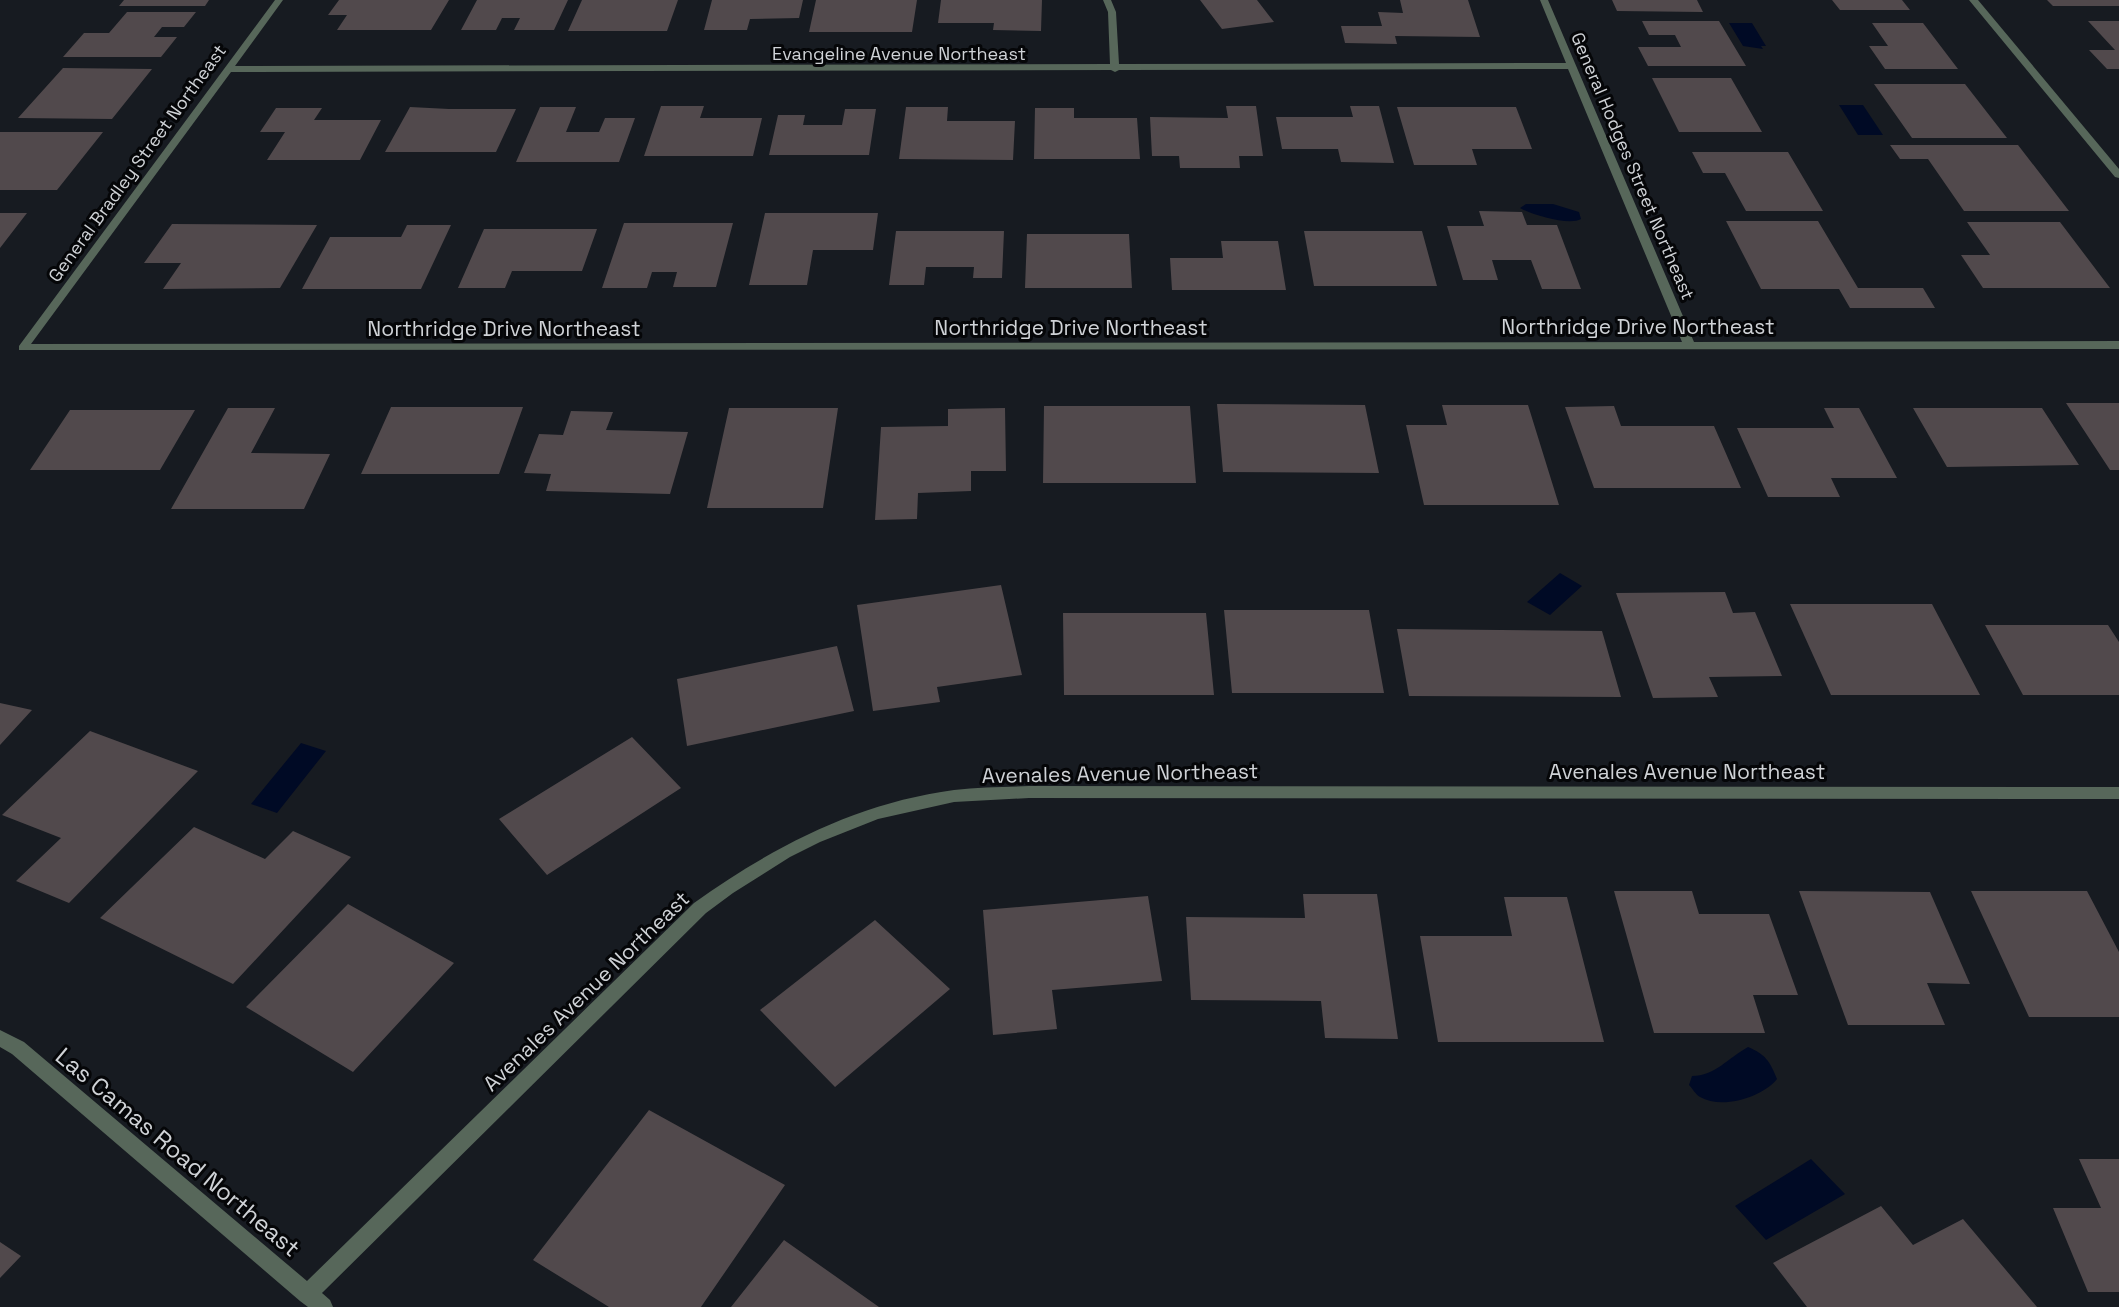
<svg xmlns="http://www.w3.org/2000/svg" width="2119" height="1307" font-family="'Space Grotesk',sans-serif">
<rect width="100%" height="100%" fill="#171b21"/>
<path fill="#000a25" d="M 1729,23 L 1752,23 L 1766,46 L 1761,46 L 1763,49 L 1743,46 Z
M 1839,105 L 1863,105 L 1883,135 L 1858,135 Z
M 1526,204 L 1553,204 L 1579,212 L 1581,219 C 1570,226 1532,215 1520,208 Z
M 1560,573 L 1582,586 L 1550,615 L 1527,602 Z
M 301,743 L 326,751 L 277,813 L 251,804 Z
M 1748,1047 C 1765,1054 1770,1061 1777,1079 C 1763,1097 1722,1110 1700,1097 C 1696,1095 1692,1088 1689,1085 L 1692,1076 C 1715,1076 1728,1058 1748,1047 Z
M 1811,1159 L 1845,1194 L 1766,1240 L 1735,1206 Z"/>
<path fill="#51494c" d="M 124,0 L 209,0 L 205,6 L 119,6 Z
M 339,0 L 449,0 L 431,30 L 337,30 L 347,15 L 328,15 Z
M 477,0 L 568,0 L 554,30 L 514,30 L 520,18 L 502,18 L 496,30 L 461,30 Z
M 582,0 L 678,0 L 667,31 L 568,31 Z
M 712,0 L 803,0 L 799,18 L 750,19 L 747,30 L 704,30 Z
M 816,0 L 917,0 L 912,32 L 809,32 Z
M 941,0 L 1042,0 L 1041,31 L 993,30 L 994,23 L 938,23 Z
M 1200,0 L 1257,0 L 1274,22 L 1222,29 Z
M 1400,0 L 1468,0 L 1480,37 L 1395,36 L 1397,44 L 1345,43 L 1341,26 L 1382,26 L 1378,12 L 1403,13 Z
M 1612,0 L 1697,0 L 1703,12 L 1617,11 Z
M 1832,0 L 1902,0 L 1910,10 L 1840,10 Z
M 2047,0 L 2119,0 L 2119,6 L 2053,6 Z
M 127,12 L 196,12 L 184,27 L 162,27 L 154,37 L 177,37 L 161,57 L 63,57 L 84,33 L 109,33 Z
M 1642,21 L 1719,21 L 1746,66 L 1648,66 L 1638,47 L 1681,47 L 1675,35 L 1649,35 Z
M 2088,21 L 2119,21 L 2119,69 L 2107,69 L 2089,50 L 2115,50 Z
M 1872,23 L 1923,23 L 1958,69 L 1885,69 L 1869,46 L 1888,46 Z
M 63,68 L 152,69 L 112,119 L 18,118 Z
M 1652,78 L 1731,78 L 1762,132 L 1679,132 Z
M 1874,84 L 1965,84 L 2007,138 L 1912,138 Z
M 661,106 L 704,106 L 700,118 L 762,118 L 753,156 L 644,156 Z
M 1226,106 L 1256,106 L 1263,156 L 1239,156 L 1240,168 L 1180,168 L 1179,156 L 1152,156 L 1150,117 L 1228,118 Z
M 1350,106 L 1379,106 L 1394,163 L 1341,162 L 1338,149 L 1282,149 L 1276,117 L 1353,117 Z
M 410,107 L 449,109 L 516,109 L 496,152 L 385,152 Z
M 540,107 L 576,107 L 566,132 L 599,132 L 605,118 L 635,118 L 619,162 L 516,162 Z
M 906,107 L 948,107 L 947,121 L 1015,121 L 1013,160 L 899,159 Z
M 1397,107 L 1516,107 L 1532,149 L 1472,149 L 1477,165 L 1414,165 Z
M 276,108 L 322,108 L 314,120 L 381,120 L 360,160 L 267,160 L 285,132 L 260,132 Z
M 1035,108 L 1074,108 L 1074,118 L 1137,118 L 1140,159 L 1034,159 Z
M 845,109 L 876,109 L 869,155 L 769,155 L 778,115 L 805,115 L 803,125 L 842,125 Z
M 0,132 L 103,132 L 57,190 L 0,190 Z
M 1890,145 L 2018,145 L 2069,211 L 1964,211 L 1928,159 L 1900,159 Z
M 1692,152 L 1788,152 L 1823,211 L 1746,211 L 1725,173 L 1703,173 Z
M 1479,211 L 1522,212 L 1527,225 L 1557,225 L 1581,289 L 1542,289 L 1531,260 L 1492,260 L 1498,280 L 1463,280 L 1447,226 L 1484,226 Z
M 0,213 L 27,213 L 0,248 Z
M 765,213 L 878,213 L 873,250 L 813,250 L 807,285 L 749,285 Z
M 1726,221 L 1818,221 L 1858,288 L 1923,288 L 1935,308 L 1850,308 L 1839,289 L 1761,289 Z
M 1967,222 L 2060,222 L 2110,288 L 1983,288 L 1961,255 L 1990,255 Z
M 624,223 L 733,223 L 716,287 L 673,287 L 677,272 L 652,272 L 647,288 L 602,288 Z
M 172,224 L 317,225 L 280,288 L 163,289 L 181,263 L 144,263 Z
M 407,225 L 451,225 L 421,289 L 302,289 L 330,237 L 401,237 Z
M 484,229 L 597,229 L 582,271 L 512,271 L 505,288 L 458,288 Z
M 896,231 L 1004,231 L 1002,278 L 973,278 L 974,267 L 926,267 L 924,285 L 889,285 Z
M 1304,231 L 1422,231 L 1437,286 L 1314,286 Z
M 1027,234 L 1129,234 L 1132,288 L 1025,288 Z
M 1221,241 L 1278,241 L 1286,290 L 1172,290 L 1170,258 L 1223,258 Z
M 2066,403 L 2119,403 L 2119,470 L 2110,470 Z
M 1217,404 L 1365,405 L 1379,473 L 1223,472 Z
M 1442,405 L 1528,405 L 1559,505 L 1424,505 L 1406,425 L 1447,425 Z
M 1044,406 L 1190,406 L 1196,483 L 1043,483 Z
M 1614,406 L 1621,426 L 1714,426 L 1741,488 L 1594,488 L 1565,407 Z
M 391,407 L 523,407 L 499,474 L 361,474 Z
M 228,408 L 275,408 L 251,453 L 330,454 L 304,509 L 171,509 Z
M 729,408 L 838,408 L 823,508 L 707,508 Z
M 1005,408 L 1006,471 L 971,471 L 971,491 L 918,493 L 917,519 L 875,520 L 881,427 L 948,426 L 948,409 Z
M 1824,408 L 1859,408 L 1897,478 L 1831,478 L 1840,497 L 1768,497 L 1737,428 L 1834,428 Z
M 1913,408 L 2042,408 L 2079,465 L 1947,467 Z
M 70,410 L 195,410 L 160,470 L 30,470 Z
M 571,411 L 613,412 L 606,430 L 688,432 L 670,494 L 546,491 L 551,474 L 524,473 L 539,434 L 563,435 Z
M 1001,585 L 1022,675 L 937,687 L 940,702 L 873,711 L 857,605 Z
M 1725,592 L 1733,613 L 1755,612 L 1782,676 L 1709,677 L 1718,697 L 1653,698 L 1616,593 Z
M 1790,604 L 1932,604 L 1980,695 L 1831,695 Z
M 1224,610 L 1369,610 L 1384,693 L 1232,693 Z
M 1063,613 L 1206,613 L 1214,695 L 1064,695 Z
M 1985,625 L 2108,625 L 2119,642 L 2119,695 L 2023,695 Z
M 1397,629 L 1602,631 L 1621,697 L 1409,696 Z
M 837,646 L 854,711 L 687,746 L 677,679 Z
M 0,703 L 32,710 L 0,745 Z
M 90,731 L 198,771 L 69,903 L 16,881 L 61,838 L 2,815 Z
M 632,737 L 681,788 L 547,875 L 499,819 Z
M 194,827 L 265,859 L 293,831 L 351,857 L 233,984 L 100,918 Z
M 1614,891 L 1692,891 L 1699,914 L 1769,914 L 1798,995 L 1753,995 L 1765,1033 L 1654,1033 Z
M 1799,891 L 1930,892 L 1970,984 L 1927,983 L 1945,1025 L 1848,1025 Z
M 1971,891 L 2087,891 L 2119,952 L 2119,1017 L 2029,1017 Z
M 1303,894 L 1377,894 L 1398,1039 L 1325,1038 L 1321,1001 L 1191,1000 L 1186,917 L 1305,918 Z
M 1148,896 L 1162,981 L 1052,990 L 1057,1029 L 993,1035 L 983,910 Z
M 1504,897 L 1567,897 L 1604,1042 L 1438,1042 L 1420,936 L 1512,936 Z
M 348,904 L 454,963 L 353,1072 L 246,1007 Z
M 875,920 L 950,989 L 835,1087 L 760,1010 Z
M 649,1110 L 785,1185 L 701,1307 L 609,1307 L 533,1260 Z
M 2079,1159 L 2119,1159 L 2119,1292 L 2088,1292 L 2053,1208 L 2101,1208 Z
M 1881,1206 L 1913,1245 L 1963,1219 L 2037,1307 L 1807,1307 L 1773,1263 Z
M 784,1240 L 879,1307 L 731,1307 Z
M 0,1242 L 21,1256 L 0,1278 Z"/>
<g fill="none" stroke-linecap="round" stroke-linejoin="round">
<path fill="#57675a" fill-rule="evenodd" d="M 275,0 L 283,0 L 235,66 L 1110,64 L 1108,12 L 1103,0 L 1111,0 L 1116,12 L 1119,64 L 1566,63 L 1540,0 L 1548,0 L 1694,342 L 2119,341 L 2119,349 L 19,350 L 19,346 ZM 1568,69 L 1682,342 L 31,344 L 231,72 L 1111,70 L 1115,72 L 1119,70 Z
M 1969,0 L 1978,0 L 2119,169 L 2119,178 L 2115,177 Z
M 1029,786 L 2119,787 L 2119,799 L 1029,798 L 954,802 L 878,819 L 820,842 L 790,857 L 733,893 L 706,913 L 322,1293 L 330,1300 L 333,1307 L 308,1307 L 300,1301 L 12,1054 L 0,1047 L 0,1030 L 24,1042 L 307,1281 L 694,903 C 772,847 857,803 954,790 C 979,787 1004,787 1029,786 Z"/>
</g>
<g text-anchor="middle" dominant-baseline="central" stroke-width="6" stroke-linejoin="round" paint-order="stroke">
<g font-size="18" fill="#cfd2d6" stroke="#050608">
<text x="899" y="53">Evangeline Avenue Northeast</text>
<text transform="translate(137 163) rotate(-54)">General Bradley Street Northeast</text>
<text transform="translate(1633 166) rotate(67)">General Hodges Street Northeast</text>
</g>
<g font-size="21" fill="#cfd2d6" stroke="#050608">
<text x="1638" y="326">Northridge Drive Northeast</text>
<text x="1071" y="327">Northridge Drive Northeast</text>
<text x="504" y="328">Northridge Drive Northeast</text>
<text x="1687" y="771">Avenales Avenue Northeast</text>
<text transform="translate(1120 773) rotate(-1)">Avenales Avenue Northeast</text>
<text transform="translate(586 991) rotate(-44)">Avenales Avenue Northeast</text>
</g>
<g font-size="24" fill="#cfd2d6" stroke="#050608">
<text transform="translate(178 1152) rotate(40)">Las Camas Road Northeast</text>
</g>
</g>
</svg>
